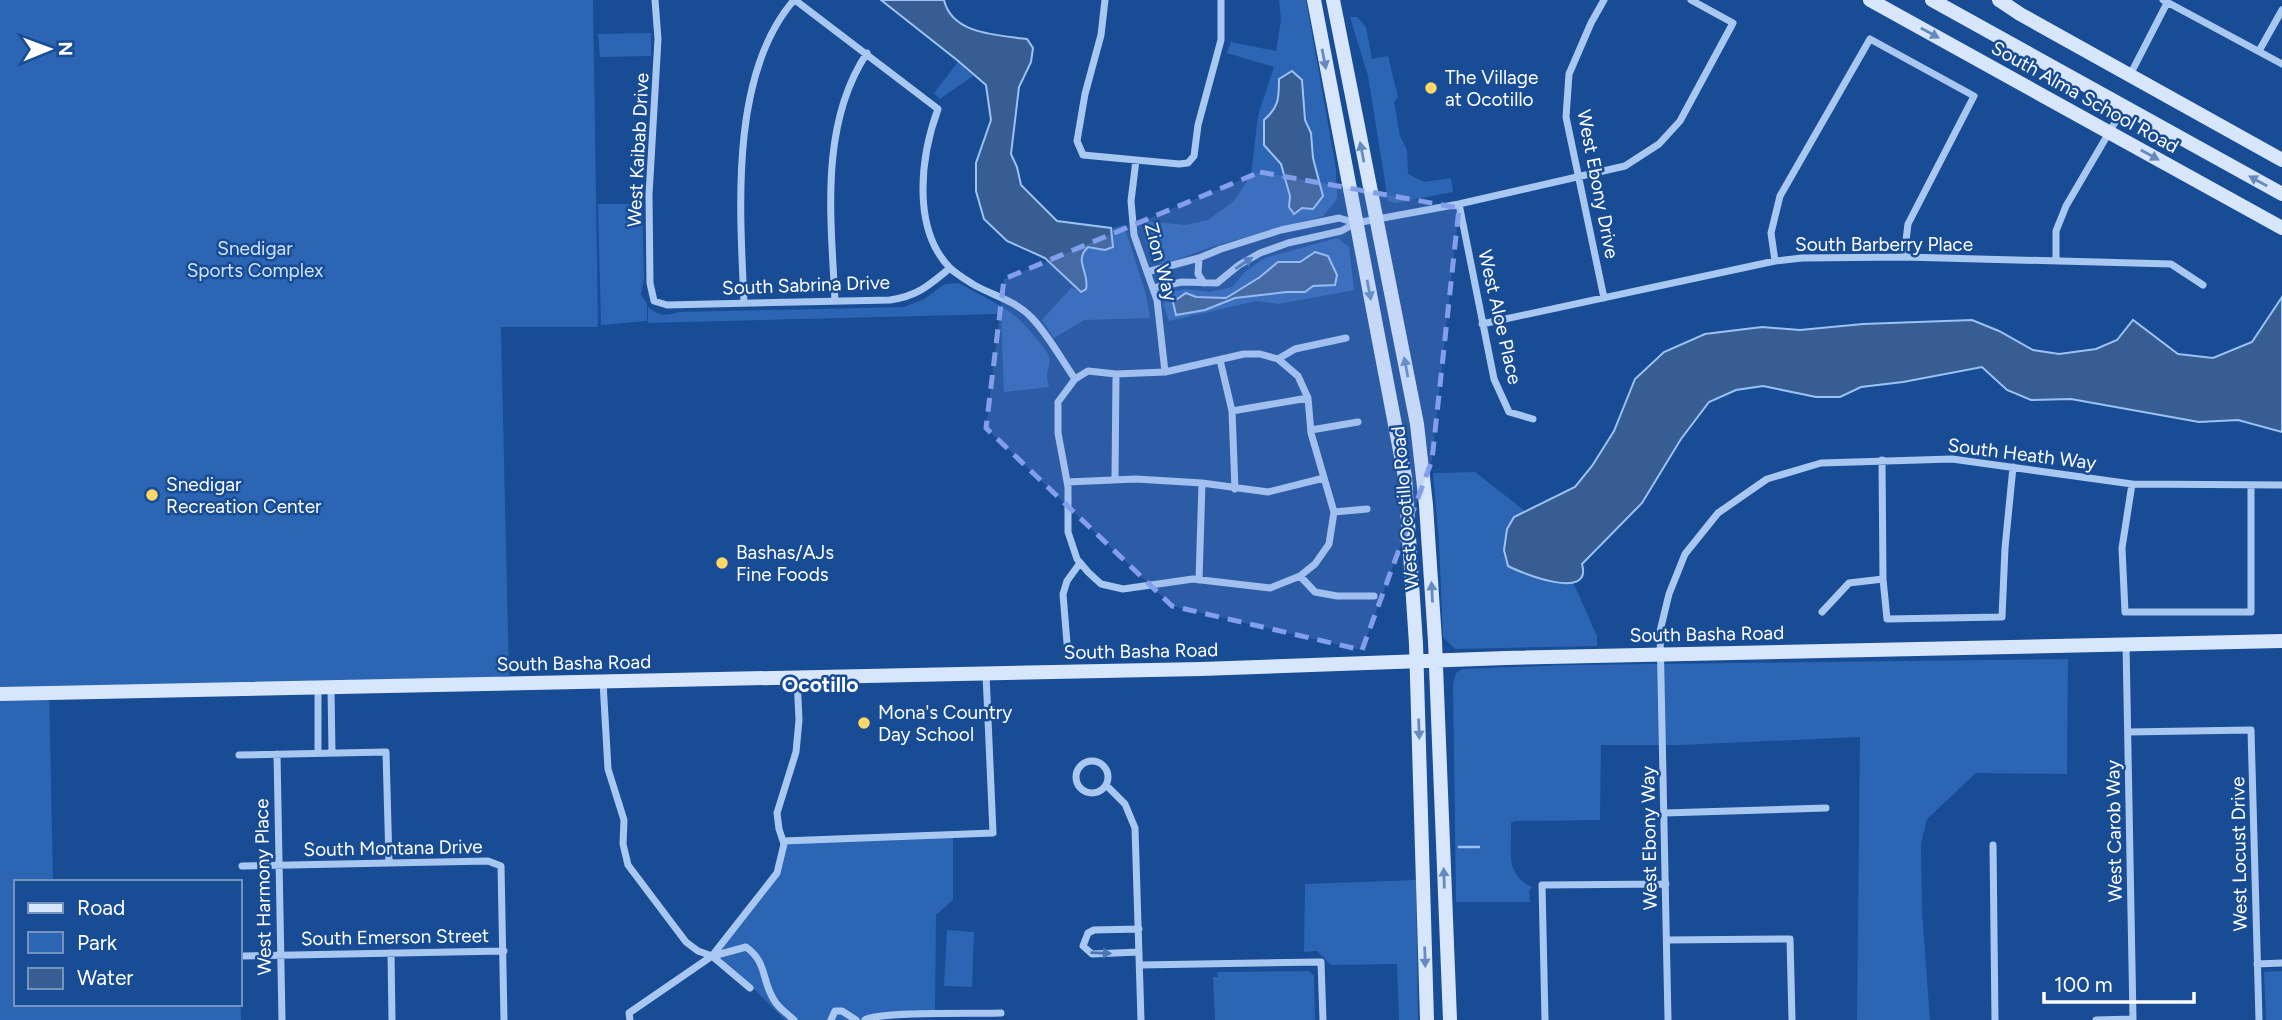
<svg xmlns="http://www.w3.org/2000/svg" width="2282" height="1020" font-family="Figtree,sans-serif">
<rect width="100%" height="100%" fill="#184c95"/>
<path fill="#2b65b4" d="M 0,0 L 593,0 L 598,327 L 501,327 L 509,678 L 49,686 L 53,882 L 16,882 L 16,1004 L 240,1004 L 240,988 L 241,1020 L 0,1020 Z
M 1279,0 L 1306,0 L 1336,169 L 1337,199 L 1323,216 L 1211,247 L 1163,265 C 1150,253 1140,239 1145,221 L 1185,225 L 1208,220 L 1234,201 L 1251,175 L 1258,115 L 1274,67 L 1227,53 L 1231,42 L 1276,51 L 1281,20 Z
M 1350,17 L 1357,17 L 1366,27 L 1372,59 L 1388,56 L 1398,97 L 1394,102 L 1400,136 L 1407,150 L 1408,174 L 1424,182 L 1451,178 L 1453,192 L 1396,203 L 1388,201 L 1368,76 Z
M 651,33 L 651,56 L 600,57 L 598,34 Z
M 958,62 L 973,76 L 940,99 L 934,93 Z
M 598,204 L 642,204 L 644,279 L 641,294 L 647,304 L 647,321 L 601,325 Z
M 1124,225 L 1146,295 L 1150,318 L 1084,320 L 1054,338 L 1042,320 L 1072,287 L 1080,293 L 1086,289 C 1090,272 1073,261 1088,247 L 1105,250 L 1113,237 L 1111,228 Z
M 1337,238 L 1349,247 L 1354,290 L 1279,304 L 1256,301 L 1169,321 L 1163,304 L 1169,292 L 1186,289 L 1210,292 L 1232,287 L 1246,271 L 1265,258 Z
M 959,283 C 991,302 1011,306 1035,337 C 1039,342 1045,348 1048,355 C 1052,364 1047,367 1047,376 C 1047,379 1048,383 1049,387 L 1004,392 L 1001,314 L 648,323 L 648,307 C 659,316 665,316 679,312 L 904,307 L 924,299 L 945,284 Z
M 1475,472 L 1525,511 L 1514,517 L 1523,574 L 1552,582 L 1573,582 L 1597,636 L 1597,646 L 1455,649 L 1443,637 L 1439,542 L 1433,473 Z
M 2068,659 L 2067,774 L 1976,773 L 1927,819 L 1921,844 L 1922,911 L 1930,1020 L 1857,1020 L 1860,737 L 1681,745 L 1601,745 L 1600,820 L 1515,821 L 1511,823 C 1512,851 1504,874 1532,887 L 1529,892 L 1530,902 L 1456,902 L 1453,684 L 1456,673 L 1463,669 L 1567,665 Z
M 953,835 L 953,900 L 936,915 L 935,1014 L 863,1020 L 785,1020 L 752,987 L 713,954 L 777,873 L 783,841 Z
M 1416,880 L 1418,1020 L 1399,1020 L 1397,964 L 1331,965 L 1317,951 L 1304,952 L 1305,884 Z
M 947,930 L 974,932 L 972,987 L 944,986 Z
M 1309,971 L 1314,976 L 1315,1020 L 1215,1020 L 1213,977 L 1218,977 L 1217,972 Z
M 2282,971 L 2282,1020 L 2266,1020 L 2264,972 Z"/>
<path fill="#375d93" stroke="#9cc2f3" stroke-width="2" d="M 881,0 L 944,0 C 952,35 999,35 1027,39 L 1033,48 L 1031,62 L 1019,87 L 1011,154 L 1017,167 L 1021,185 L 1057,221 L 1111,228 L 1113,247 L 1105,250 L 1088,247 C 1073,261 1090,272 1086,289 L 1081,292 L 1045,258 L 1007,241 L 984,219 L 976,191 L 976,163 L 991,120 L 986,85 L 957,60 Z
M 1292,71 L 1302,80 L 1305,120 L 1311,133 L 1313,158 L 1323,196 L 1313,209 L 1302,208 L 1294,214 L 1289,207 L 1290,196 L 1281,164 L 1264,145 L 1264,120 C 1279,107 1279,98 1279,79 Z
M 1315,252 L 1328,256 L 1337,275 L 1335,285 L 1313,286 L 1305,292 L 1286,292 L 1235,298 L 1205,310 L 1176,315 L 1173,302 L 1186,293 L 1196,297 L 1226,298 L 1260,277 L 1278,262 L 1300,262 Z
M 2282,297 L 2282,432 L 2238,420 L 2199,422 L 2071,399 L 2031,400 L 2007,390 L 1982,367 L 1903,382 L 1861,387 L 1840,397 L 1816,397 L 1763,386 L 1736,390 L 1709,402 L 1681,439 L 1642,503 L 1582,564 C 1593,602 1521,573 1508,566 L 1504,550 L 1507,529 L 1514,517 L 1575,487 L 1592,466 L 1614,431 L 1635,379 L 1664,352 L 1705,334 L 1762,327 L 1800,330 L 1863,324 L 1972,320 L 1999,331 L 2033,350 L 2059,354 L 2096,349 L 2117,340 L 2133,320 L 2178,354 L 2213,358 L 2252,342 Z"/>
<g fill="none" stroke-linecap="round" stroke-linejoin="round">
<path stroke="#9cc2f3" stroke-width="2.5" d="M 1459,847 L 1479,847"/>
<path stroke="#a9c8f1" stroke-width="7" d="M 655,0 L 658,39 L 649,195 L 650,283 L 654,301 L 667,305 L 890,300 C 918,296 929,285 950,268
M 795,0 L 938,109 C 921,155 911,228 950,268 C 956,274 968,281 976,286 C 995,296 1016,301 1032,318 C 1049,336 1061,359 1075,379
M 1105,0 L 1101,35 L 1085,94 L 1077,141 L 1083,155 L 1179,164 L 1188,163 L 1194,156 L 1198,125 L 1221,40 L 1221,0
M 2163,0 L 2282,64
M 2259,51 L 2282,10
M 2130,75 L 2167,3
M 1136,160 L 1131,201 L 1134,235 L 1157,300 L 1165,372
M 1459,204 L 1494,379 L 1509,412 L 1533,419
M 1199,258 L 1198,274 L 1204,283
M 2056,260 L 2056,231 L 2066,206 L 2124,107
M 1775,261 L 1771,233 L 1780,196 L 1870,39 L 1974,96 L 1908,224 L 1904,257
M 1147,272 L 1199,258 L 1221,249 L 1281,230 L 1339,218 L 1356,223
M 1153,288 L 1182,282 L 1217,283 L 1239,265 L 1260,253 L 1288,243 L 1341,231 L 1356,223 L 1459,204 L 1625,166 L 1659,144 L 1680,121 L 1733,23 L 1691,0
M 1604,298 L 1566,117 L 1569,74 L 1591,23 L 1604,0
M 835,301 C 831,219 819,125 867,53
M 744,303 C 740,211 729,75 794,0
M 1482,324 L 1775,261 L 1802,258 L 1904,257 L 2171,264 L 2203,285
M 1244,354 L 1260,354 L 1278,359 L 1298,376 L 1308,398 L 1311,433 L 1334,512 L 1329,544 L 1315,564 L 1300,576 L 1270,588 L 1193,579 L 1123,589 L 1101,584 L 1088,572 L 1077,559 L 1068,532 L 1068,487 L 1058,433 L 1058,402 L 1075,379 L 1088,371 L 1116,374 L 1165,372 Z
M 1278,359 L 1295,349 L 1346,338
M 1220,360 L 1232,411 L 1235,489
M 1232,411 L 1308,398
M 1311,430 L 1358,422
M 1882,460 L 1883,579 L 1887,619 L 2002,617 L 2005,548 L 2013,467
M 1115,479 L 1116,374
M 1067,482 L 1136,479 L 1202,483 L 1268,492 L 1324,478
M 2132,484 L 2122,548 L 2125,612 L 2251,612 L 2251,486
M 1334,512 L 1367,509
M 1300,576 L 1315,592 L 1337,596 L 1374,596
M 1199,580 L 1202,483
M 1822,612 L 1849,583 L 1883,579
M 1067,643 L 1063,594 L 1067,581 L 1080,563
M 603,682 L 608,769 L 624,820 L 623,844 L 628,865 L 686,942 L 698,951 L 712,956 L 750,988
M 318,688 L 318,753
M 331,688 L 332,753
M 2128,732 L 2251,730 L 2259,1020
M 277,754 L 282,1020
M 239,755 L 386,752 L 389,862
M1076 777a16 16 0 1 1 32 0a16 16 0 1 1-32 0Z
M 1106,785 L 1125,804 L 1135,828 L 1141,1020
M 1664,813 L 1826,808
M 783,841 L 993,833 L 986,674
M 1993,845 L 1995,1020
M 242,866 L 488,861 L 501,866 L 504,1020
M 1139,929 L 1094,930 L 1088,933 L 1083,946 L 1092,954 L 1139,952
M 1667,940 L 1790,939 L 1792,1020
M 391,953 L 392,1020
M 244,956 L 504,951
M 713,956 L 746,947 C 768,963 761,980 774,1000 C 779,1009 787,1013 794,1020
M 2257,964 L 2282,963
M 1140,965 L 1321,962 L 1323,1020
M 630,1020 L 629,1013 L 712,956 L 777,873 L 784,844 L 779,829 L 777,813 L 796,752 L 799,720 L 797,678
M 831,1020 L 835,1011 L 842,1011 L 856,1020
M 865,1020 C 878,1011 978,1014 1001,1013
M 1545,1020 L 1542,885 L 1666,884
M 1668,1020 L 1660,631 L 1669,594 L 1685,554 L 1718,513 L 1767,479 L 1821,463 L 1952,459 L 2132,484 L 2282,485
M 2096,1020 L 2133,1019 L 2126,644"/>
<path stroke="#d8e6fb" stroke-width="14" d="M 1314,0 L 1405,477 L 1416,644 L 1427,1020
M 1333,0 L 1417,424 L 1426,505 L 1435,641 L 1450,1020
M 1870,0 L 2282,228
M 1932,0 L 2282,194
M 1999,0 L 2020,14 L 2282,160
M 0,694 L 1201,669 L 1506,658 L 2282,641"/>
</g>
<defs><path id="oneway-solid" d="M-6-.8H1V-3.2L6.5 0L1 3.2V.8H-6Z" transform="scale(1.75)"/></defs>
<g fill="#658abe">
<use href="#oneway-solid" transform="translate(1930 33) rotate(29)"/>
<use href="#oneway-solid" transform="translate(1324 59) rotate(79)"/>
<use href="#oneway-solid" transform="translate(1362 152) rotate(-101)"/>
<use href="#oneway-solid" transform="translate(2150 155) rotate(29)"/>
<use href="#oneway-solid" transform="translate(2258 181) rotate(-151)"/>
<use href="#oneway-solid" transform="translate(1369 290) rotate(79)"/>
<use href="#oneway-solid" transform="translate(1406 367) rotate(-101)"/>
<use href="#oneway-solid" transform="translate(1432 592) rotate(-93)"/>
<use href="#oneway-solid" transform="translate(1419 729) rotate(88)"/>
<use href="#oneway-solid" transform="translate(1444 878) rotate(-92)"/>
<use href="#oneway-solid" transform="translate(1425 957) rotate(88)"/>
</g>
<g fill="#4b77b5">
<use href="#oneway-solid" transform="translate(1244 263) rotate(-34)"/>
<use href="#oneway-solid" transform="translate(1101 953) rotate(2)"/>
</g>
<path fill="#839eea" fill-opacity="0.2" stroke="#839eea" stroke-width="5" stroke-dasharray="14 9" stroke-linejoin="round" d="M 1260,172 L 1459,208 L 1432,460 L 1362,650 L 1172,606 L 986,428 L 1004,279 Z"/>
<g fill="#ffd769" stroke="#184c95" stroke-width="2.5">
<circle cx="1431" cy="88" r="7"/>
<circle cx="152" cy="495" r="7"/>
<circle cx="722" cy="563" r="7"/>
<circle cx="864" cy="723" r="7"/>
</g>
<g text-anchor="middle" dominant-baseline="central" stroke-width="5" stroke-linejoin="round" paint-order="stroke">
<g font-size="19" fill="#fff" stroke="#184c95" text-anchor="start">
<text x="1445" y="77">The Village<tspan x="1445" dy="22">at Ocotillo</tspan></text>
<text x="166" y="484">Snedigar<tspan x="166" dy="22">Recreation Center</tspan></text>
<text x="736" y="552">Bashas/AJs<tspan x="736" dy="22">Fine Foods</tspan></text>
<text x="878" y="712">Mona's Country<tspan x="878" dy="22">Day School</tspan></text>
</g>
<g font-size="19" fill="#fff" stroke="#184c95">
<text transform="translate(2085 97) rotate(29)">South Alma School Road</text>
<text transform="translate(638 150) rotate(-87)">West Kaibab Drive</text>
<text transform="translate(1598 184) rotate(79)">West Ebony Drive</text>
<text x="1884" y="244">South Barberry Place</text>
<text transform="translate(1161 262) rotate(75)">Zion Way</text>
<text transform="translate(806 285) rotate(-2)">South Sabrina Drive</text>
<text transform="translate(1500 317) rotate(77)">West Aloe Place</text>
<text transform="translate(2022 454) rotate(7)">South Heath Way</text>
<text transform="translate(1405 508) rotate(-95)">West Ocotillo Road</text>
<text transform="translate(1707 634) rotate(-1)">South Basha Road</text>
<text transform="translate(1141 651) rotate(-1)">South Basha Road</text>
<text transform="translate(574 663) rotate(-1)">South Basha Road</text>
<text transform="translate(2114 831) rotate(-91)">West Carob Way</text>
<text transform="translate(1649 838) rotate(-91)">West Ebony Way</text>
<text transform="translate(393 848) rotate(-1)">South Montana Drive</text>
<text transform="translate(2239 854) rotate(-91)">West Locust Drive</text>
<text transform="translate(263 887) rotate(-91)">West Harmony Place</text>
<text transform="translate(395 937) rotate(-1)">South Emerson Street</text>
</g>
<g font-size="19" fill="#d0e3fc" stroke="#184c95">
<text x="255" y="248">Snedigar<tspan x="255" dy="22">Sports Complex</tspan></text>
</g>
<g font-size="21" font-weight="bold" fill="#fff" stroke="#184c95">
<text x="820" y="684">Ocotillo</text>
</g>
</g>
<rect x="14" y="880" width="228" height="126" fill="#184c95" stroke="#7494bf" stroke-width="2"/>
<rect x="28" y="903" width="35" height="10" fill="#d8e6fb" stroke="#7494bf" stroke-width="2"/>
<text x="77" y="915" font-size="21" fill="#ffffff">Road</text>
<rect x="28" y="932" width="35" height="21" fill="#2b65b4" stroke="#7494bf" stroke-width="2"/>
<text x="77" y="950" font-size="21" fill="#ffffff">Park</text>
<rect x="28" y="968" width="35" height="21" fill="#375d93" stroke="#7494bf" stroke-width="2"/>
<text x="77" y="985" font-size="21" fill="#ffffff">Water</text>
<g transform="translate(49 49) rotate(89)" stroke="#184c95" stroke-width="5" paint-order="stroke">
<path d="M0-5L12 26L0 18L-12 26Z" fill="#ffffff"/>
<text y="-10" font-size="19" font-weight="bold" text-anchor="middle" fill="#ffffff">N</text>
</g>
<path d="M2044 992v10h150v-10" fill="none" stroke="#ffffff" stroke-width="3.5"/>
<text x="2054" y="992" font-size="21" fill="#ffffff" stroke="#184c95" stroke-width="5" paint-order="stroke">100 m</text>
</svg>
